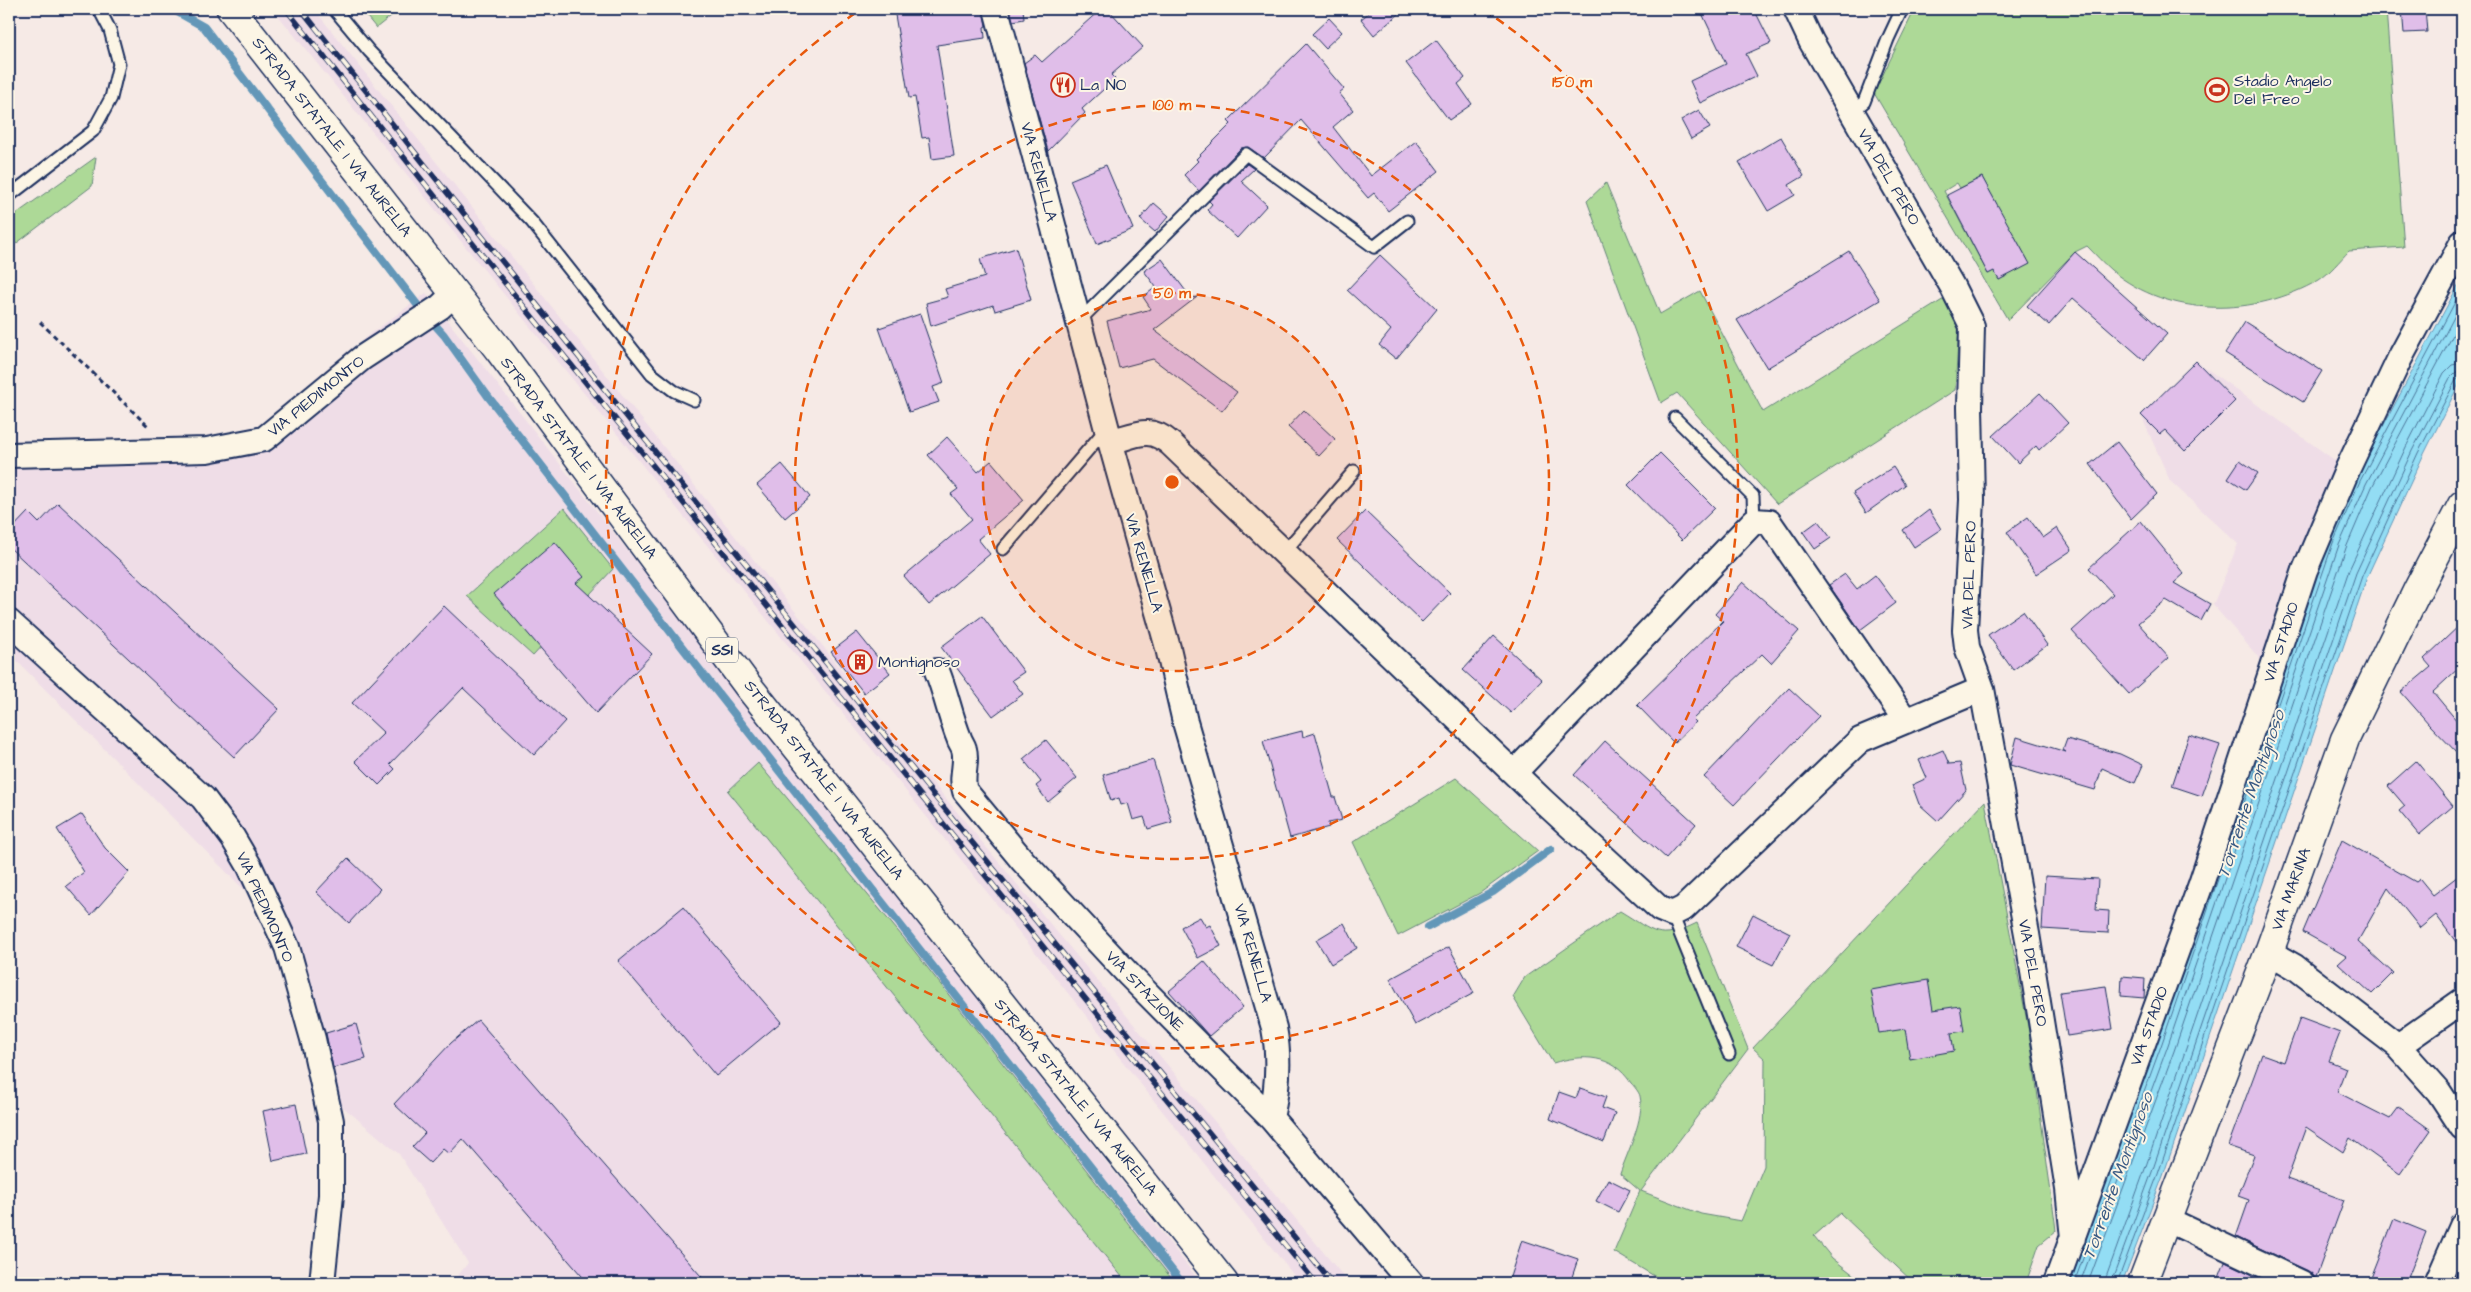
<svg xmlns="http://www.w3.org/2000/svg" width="2471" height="1292" font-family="'Architects Daughter',sans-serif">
<rect width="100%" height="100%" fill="#f6eae6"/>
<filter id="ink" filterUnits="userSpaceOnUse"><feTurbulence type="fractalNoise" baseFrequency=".02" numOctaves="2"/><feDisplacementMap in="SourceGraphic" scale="10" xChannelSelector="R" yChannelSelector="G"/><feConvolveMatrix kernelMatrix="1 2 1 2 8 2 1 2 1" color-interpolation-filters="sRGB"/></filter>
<g filter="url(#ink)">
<path fill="#efdde7" d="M 273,9 L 314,9 L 913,759 L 1349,1283 L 1300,1283 L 910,796 Z
M 426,293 L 1201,1283 L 452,1283 L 468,1263 L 399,1154 L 342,1106 L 310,1001 L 299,945 L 9,653 L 9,450 L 199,445 L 260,430 L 322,381 L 365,338 Z
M 2196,361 L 2340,464 L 2266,666 L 2213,605 L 2238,544 L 2170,481 L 2141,415 L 2160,434 L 2165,430 L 2185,450 L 2235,401 Z"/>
<path fill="#add997" stroke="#64847a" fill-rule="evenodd" d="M 380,9 L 394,9 L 396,12 L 376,28 L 367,17 Z
M 1915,9 L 2386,9 L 2404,247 L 2349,251 C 2340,260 2330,273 2319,280 C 2255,317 2170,319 2111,270 C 2103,263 2095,254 2087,246 L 2075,252 L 2008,320 L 1874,93 ZM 1982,177 L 1996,203 L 2004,237 L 2013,233 L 2027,259 L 2008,270 L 2010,274 L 1999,280 L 1994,271 L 1988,274 L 1944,191 L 1957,183 L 1960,188 Z
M 96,157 L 92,186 L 9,249 L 9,219 Z
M 1606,183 L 1660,314 L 1700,291 L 1763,412 L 1944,299 L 1959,326 L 1955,390 L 1777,504 L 1677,393 L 1661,403 L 1587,201 Z
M 564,508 L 613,569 L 533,656 L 467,596 Z
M 758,763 L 912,948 L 1175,1283 L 1127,1283 L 728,791 Z
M 1456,778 L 1538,851 L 1480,893 L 1398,936 L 1353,842 Z
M 1985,801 L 2029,1032 L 2055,1222 L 2056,1231 L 2039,1245 L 2026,1283 L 1914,1283 L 1840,1213 L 1814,1236 L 1832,1258 L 1864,1283 L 1666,1283 L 1614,1252 L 1640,1191 L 1620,1174 C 1627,1153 1645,1118 1640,1096 C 1639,1092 1634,1086 1631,1083 C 1612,1054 1583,1054 1553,1063 L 1513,997 L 1525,977 L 1620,911 C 1655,932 1658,942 1697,923 L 1748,1049 L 1641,1191 L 1701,1214 L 1741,1221 L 1764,1166 L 1765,1059 L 1753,1048 Z"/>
<path fill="#93ddf4" stroke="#6397b8" d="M 2462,278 L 2462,378 L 2423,456 L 2367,577 L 2163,1176 L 2122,1283 L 2068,1283 L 2156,1045 L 2328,541 L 2355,479 Z"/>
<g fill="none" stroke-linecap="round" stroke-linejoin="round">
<path stroke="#4b759a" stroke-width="1" d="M 2074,1283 L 2161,1046 L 2333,543 L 2360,481 L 2462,289
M 2080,1283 L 2167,1048 L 2339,545 L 2366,484 L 2462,302
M 2088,1283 L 2174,1051 L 2346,548 L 2372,487 L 2462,318
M 2104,1283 L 2145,1169 L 2349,570 L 2406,447 L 2444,373 L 2452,365 L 2462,363
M 2111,1283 L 2152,1172 L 2356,573 L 2412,451 L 2450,378 L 2456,372 L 2462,371
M 2117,1283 L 2158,1174 L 2362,576 L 2418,453 L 2456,380 L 2462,377"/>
<path stroke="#6397b8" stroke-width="8" d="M 172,9 L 204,27 L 419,307 L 444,335 L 487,395 L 710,683 L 1182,1283
M 1428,927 L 1493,892 L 1551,849"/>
</g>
<path fill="#e0bee9" stroke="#1b2f5e" d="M 894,9 L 983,9 L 986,26 L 984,27 L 985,38 L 937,45 L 954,156 L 932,159 L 929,137 L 922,138 L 915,97 L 909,98 Z
M 1010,9 L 1023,9 L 1024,19 L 1013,21 Z
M 1101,9 L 1108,9 L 1143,47 L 1111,75 L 1115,79 L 1082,109 L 1085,113 L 1048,151 L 1024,63 L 1035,55 L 1042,62 Z
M 1374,9 L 1405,9 L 1374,35 L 1361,19 Z
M 1700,9 L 1754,9 L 1771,43 L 1746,54 L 1757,76 L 1700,103 L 1690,81 L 1726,64 Z
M 2402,9 L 2425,9 L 2427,32 L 2404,33 Z
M 1329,18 L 1342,32 L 1325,48 L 1312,34 Z
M 1436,40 L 1465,78 L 1458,84 L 1472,104 L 1449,120 L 1406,63 Z
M 1306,44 L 1344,89 L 1339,93 L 1353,110 L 1333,127 L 1371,176 L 1416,141 L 1439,171 L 1388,211 L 1374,193 L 1368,198 L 1301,120 L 1264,158 L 1248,147 L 1241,148 L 1199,191 L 1184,175 L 1198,161 L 1196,159 L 1231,124 L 1228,121 Z
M 1699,110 L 1710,128 L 1691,139 L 1681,120 Z
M 1781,137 L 1804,176 L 1789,185 L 1795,195 L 1768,211 L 1739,162 Z
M 1247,164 L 1254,169 L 1241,181 L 1267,205 L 1237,238 L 1207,210 L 1212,204 L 1209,201 Z
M 1106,165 L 1133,229 L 1097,244 L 1070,180 Z
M 1982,177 L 2030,264 L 1999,280 L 1994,271 L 1988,274 L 1947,195 Z
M 1154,203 L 1169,216 L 1155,232 L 1140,219 Z
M 1016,248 L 1031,300 L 995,311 L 993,305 L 931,326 L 926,303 L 948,297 L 945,289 L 985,277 L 980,259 Z
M 1849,251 L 1880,300 L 1767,368 L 1737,320 Z
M 2075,252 L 2167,334 L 2144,360 L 2073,298 L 2049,325 L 2027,306 Z
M 1380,255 L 1437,309 L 1396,359 L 1379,345 L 1391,330 L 1347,290 Z
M 1162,259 L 1191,298 L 1197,297 L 1154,330 L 1237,392 L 1222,411 L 1153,359 L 1119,368 L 1107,321 L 1151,309 L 1143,297 L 1156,287 L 1144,271 Z
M 920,314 L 944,383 L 933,387 L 939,402 L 909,412 L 879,328 Z
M 2245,322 L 2322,371 L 2303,402 L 2225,353 Z
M 2196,361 L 2235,401 L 2185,451 L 2165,430 L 2160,434 L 2141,415 Z
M 2040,393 L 2068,423 L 2039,450 L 2036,446 L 2018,463 L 1993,436 Z
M 1304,410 L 1335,439 L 1319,456 L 1288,427 Z
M 947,437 L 978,472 L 991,461 L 1024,500 L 978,539 L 990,554 L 929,605 L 904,576 L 972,519 L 951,494 L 958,489 L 928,455 Z
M 2117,442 L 2157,494 L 2131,519 L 2090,464 Z
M 1660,453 L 1715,508 L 1682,540 L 1628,485 Z
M 2240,460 L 2258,473 L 2246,490 L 2228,478 Z
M 782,464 L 810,497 L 785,518 L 757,485 Z
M 1893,467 L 1905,485 L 1866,513 L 1853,493 Z
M 58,503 L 279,709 L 234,757 L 9,547 L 9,532 L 28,512 L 39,523 Z
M 1929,510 L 1941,529 L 1914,547 L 1903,530 Z
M 1365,511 L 1450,593 L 1422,622 L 1337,540 Z
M 2028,517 L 2043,538 L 2057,528 L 2072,550 L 2036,574 L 2007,532 Z
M 1818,521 L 1831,538 L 1815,549 L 1803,532 Z
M 2141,521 L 2184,574 L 2174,583 L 2210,604 L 2201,621 L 2166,600 L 2138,623 L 2169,658 L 2129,694 L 2072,631 L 2113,594 L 2089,568 Z
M 555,542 L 584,577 L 576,583 L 652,654 L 596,713 L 494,594 Z
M 1845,574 L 1857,589 L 1875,575 L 1896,603 L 1860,630 L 1829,585 Z
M 1743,582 L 1799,631 L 1771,663 L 1762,654 L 1693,719 L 1696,722 L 1674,743 L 1637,705 L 1723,621 L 1715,614 Z
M 444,606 L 565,721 L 534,755 L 463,688 L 390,764 L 395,769 L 379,785 L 355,761 L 384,733 L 352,703 Z
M 2023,611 L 2047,645 L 2013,670 L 1988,635 Z
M 982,616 L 1024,672 L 1012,680 L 1023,694 L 993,716 L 941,647 Z
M 2462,623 L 2462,665 L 2433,692 L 2462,727 L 2462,758 L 2429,724 L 2401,692 L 2431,667 L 2424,659 Z
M 857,632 L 890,673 L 864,693 L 831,652 Z
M 1494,636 L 1542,680 L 1511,713 L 1463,670 Z
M 1789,688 L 1819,716 L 1734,805 L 1704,777 Z
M 1302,731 L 1303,737 L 1315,733 L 1333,797 L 1335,797 L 1342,820 L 1328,823 L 1329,827 L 1290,838 L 1263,741 Z
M 2189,735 L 2220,745 L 2202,796 L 2172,786 Z
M 2017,737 L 2066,752 L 2063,750 L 2067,739 L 2120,754 L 2143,765 L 2135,783 L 2102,768 L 2095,790 L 2010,765 Z
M 1046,740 L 1077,778 L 1048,802 L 1036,786 L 1041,782 L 1023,759 Z
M 1605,741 L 1696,824 L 1666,858 L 1574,775 Z
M 1943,750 L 1949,764 L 1960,763 L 1966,790 L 1938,821 L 1919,804 L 1912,785 L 1927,778 L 1919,760 Z
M 1153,760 L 1172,822 L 1148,829 L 1144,817 L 1133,820 L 1128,803 L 1121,805 L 1119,798 L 1111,801 L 1103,775 Z
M 2416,761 L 2453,806 L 2419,835 L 2399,811 L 2405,806 L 2388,786 Z
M 82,814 L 105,848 L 129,872 L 91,915 L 66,886 L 84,872 L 57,829 Z
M 2342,840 L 2416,882 L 2420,879 L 2433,895 L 2462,873 L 2462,950 L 2436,915 L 2420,928 L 2388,888 L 2358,941 L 2393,973 L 2372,994 L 2338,963 L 2346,956 L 2303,932 Z
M 348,858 L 380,889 L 349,923 L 316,892 Z
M 2045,876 L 2098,879 L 2096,910 L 2109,911 L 2108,933 L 2042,929 Z
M 683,907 L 781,1022 L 716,1076 L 618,961 Z
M 1753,914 L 1790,933 L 1773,965 L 1736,947 Z
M 1200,917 L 1206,927 L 1210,925 L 1221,946 L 1198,958 L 1181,927 Z
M 1344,923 L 1357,948 L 1331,964 L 1316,940 Z
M 1449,947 L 1474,993 L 1415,1025 L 1390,979 Z
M 1204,961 L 1243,1007 L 1209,1036 L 1169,991 Z
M 2122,976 L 2145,978 L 2144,998 L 2121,996 Z
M 1928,980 L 1933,1010 L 1960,1006 L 1964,1031 L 1951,1033 L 1954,1051 L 1910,1059 L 1905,1029 L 1879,1033 L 1871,990 Z
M 2106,986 L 2113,1029 L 2067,1036 L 2060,992 Z
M 2300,1018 L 2340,1033 L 2329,1061 L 2346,1068 L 2337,1092 L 2390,1119 L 2399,1107 L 2431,1130 L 2400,1174 L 2350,1138 L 2343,1152 L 2306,1127 L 2287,1179 L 2344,1200 L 2315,1280 L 2308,1271 L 2236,1237 L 2249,1200 L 2238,1196 L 2254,1155 L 2228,1146 L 2262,1054 L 2284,1062 Z
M 478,1020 L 707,1283 L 588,1283 L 463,1139 L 449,1154 L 443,1149 L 430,1163 L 412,1147 L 425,1133 L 394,1104 L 451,1043 Z
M 356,1024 L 366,1059 L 333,1068 L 326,1033 Z
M 1580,1088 L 1606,1097 L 1602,1108 L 1615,1113 L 1604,1142 L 1550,1119 L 1559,1092 L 1576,1098 Z
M 296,1104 L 306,1154 L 273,1161 L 263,1111 Z
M 1608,1179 L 1630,1190 L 1618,1212 L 1596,1201 Z
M 2394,1219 L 2426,1232 L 2406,1283 L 2369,1283 Z
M 1522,1240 L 1578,1259 L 1570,1283 L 1508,1283 Z
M 2225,1262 L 2270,1283 L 2217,1283 Z"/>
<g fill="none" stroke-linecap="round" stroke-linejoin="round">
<g stroke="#1b2f5e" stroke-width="15">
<path id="lane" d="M 334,9 L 369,51 L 532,222 L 652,374 L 674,391 L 694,400
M 1852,112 L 1864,102 L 1888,39 L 1902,9
M 9,196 L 93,131 L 111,98 L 119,64 L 110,30 L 99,9
M 1079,321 L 1246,154 L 1374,247 L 1407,221
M 1675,418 L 1753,496 L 1754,521
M 1003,549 L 1106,429
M 1285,551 L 1354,471
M 1672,914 L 1729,1054"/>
</g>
<g stroke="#1b2f5e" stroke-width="28">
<path id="street" d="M 996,9 L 1109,437 L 1168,648 L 1185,722 L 1274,1028 C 1280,1059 1278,1087 1271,1118
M 1796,9 L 1811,41 L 1952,286 L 1972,326 L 1970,407 L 1972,500 L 1965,630 L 1967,647 L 1982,689 L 2027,934 L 2068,1189 L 2073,1238
M 1110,442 C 1136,435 1149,425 1171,444 L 1543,801 L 1660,909 L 1672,914 L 1684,908 L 1860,740 L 1982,689
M 9,455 L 207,450 L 264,439 L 362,358 L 440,307 L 455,293
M 9,622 L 203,798 L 233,838 L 250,867 L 287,947 L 313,1039 L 331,1121 L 331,1195 L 322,1283
M 937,671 C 946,693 950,716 959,738 C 960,742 963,745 964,749 C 968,763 960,777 965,791 L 1023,861 L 1129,975 L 1271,1118 L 1411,1283
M 1514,773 L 1754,521 L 1769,522 L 1906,721
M 2269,952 L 2295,967 L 2398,1046 L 2439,1092 L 2462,1127
M 2398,1046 L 2462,1001
M 2166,1219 L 2302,1283
M 2056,1283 L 2201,884 L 2305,570 L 2348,468 L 2400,358 L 2462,243
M 2437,1283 L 2462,1226"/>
</g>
<g stroke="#1b2f5e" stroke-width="31">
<path id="secondary" d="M 2142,1283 L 2269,952 L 2345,739 L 2417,591 L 2462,505"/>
</g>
<g stroke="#1b2f5e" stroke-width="31">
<path id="primary" d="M 231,9 L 499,350 L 748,686 L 1224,1283"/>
</g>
<path stroke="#1b2f5e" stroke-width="3" stroke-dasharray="5 4" stroke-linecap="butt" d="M 40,322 L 149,427"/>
<use href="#lane" stroke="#fcf5e5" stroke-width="11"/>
<use href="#street" stroke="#fcf5e5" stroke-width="24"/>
<use href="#secondary" stroke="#fcf5e5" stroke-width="28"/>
<use href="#primary" stroke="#fcf5e5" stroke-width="28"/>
<g stroke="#1b2f5e" stroke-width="5.5">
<path id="rail" d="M 286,9 L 457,224 L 1316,1283
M 301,9 C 640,437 986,860 1332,1283"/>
</g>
<use href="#rail" stroke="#fcf5e5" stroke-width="4" stroke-dasharray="11" stroke-linecap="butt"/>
</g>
</g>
<circle cx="1172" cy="482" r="189" fill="#e8590c" fill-opacity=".12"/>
<g fill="none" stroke="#e8590c" stroke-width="2.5" stroke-dasharray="9 6">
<circle cx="1172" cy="482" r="189"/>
<circle cx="1172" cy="482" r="377"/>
<path d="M1484 10A566 566 0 1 1 860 10"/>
</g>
<defs>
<g id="restaurant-ring" transform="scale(1.25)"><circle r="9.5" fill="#fcf5e5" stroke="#c8321e" stroke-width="1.5"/><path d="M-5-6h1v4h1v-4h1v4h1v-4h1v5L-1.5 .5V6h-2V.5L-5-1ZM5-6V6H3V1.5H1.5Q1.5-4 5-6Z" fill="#c8321e"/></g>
<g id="stadium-ring" transform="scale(1.25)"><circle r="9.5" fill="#fcf5e5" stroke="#c8321e" stroke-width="1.5"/><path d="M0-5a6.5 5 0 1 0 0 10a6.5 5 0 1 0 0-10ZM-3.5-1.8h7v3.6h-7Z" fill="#c8321e"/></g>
<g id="building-ring" transform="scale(1.25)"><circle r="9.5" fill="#fcf5e5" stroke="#c8321e" stroke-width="1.5"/><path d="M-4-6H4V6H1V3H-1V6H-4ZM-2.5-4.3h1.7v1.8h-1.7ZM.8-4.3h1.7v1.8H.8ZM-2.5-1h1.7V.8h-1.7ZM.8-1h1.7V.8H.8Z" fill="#c8321e"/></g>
</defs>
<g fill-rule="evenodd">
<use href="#restaurant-ring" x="1063" y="85"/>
<use href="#stadium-ring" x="2217" y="90"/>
<use href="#building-ring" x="860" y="662"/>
</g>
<g text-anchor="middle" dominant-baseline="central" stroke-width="4" stroke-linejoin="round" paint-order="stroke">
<rect fill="#fcf5e5" stroke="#5e6a86" stroke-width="1" x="706" y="637.5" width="32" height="25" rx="4"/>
<g font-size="15" font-weight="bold" fill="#1b2f5e">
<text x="722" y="650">SS1</text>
</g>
<g font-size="16" fill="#1b2f5e" stroke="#fcf5e5" text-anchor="start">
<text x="2234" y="81">Stadio Angelo<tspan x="2234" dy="18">Del Freo</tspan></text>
<text x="1080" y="85">La NO</text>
<text x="878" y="662">Montignoso</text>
</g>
<g font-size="16" fill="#1b2f5e" stroke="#fcf5e5">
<text transform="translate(332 137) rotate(52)">STRADA STATALE 1 VIA AURELIA</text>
<text transform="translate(1039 172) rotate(75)">VIA RENELLA</text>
<text transform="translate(1889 177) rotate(60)">VIA DEL PERO</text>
<text transform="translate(316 396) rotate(-39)">VIA PIEDIMONTO</text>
<text transform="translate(579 458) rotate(53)">STRADA STATALE 1 VIA AURELIA</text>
<text transform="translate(1144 563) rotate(74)">VIA RENELLA</text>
<text transform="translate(1969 575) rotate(-88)">VIA DEL PERO</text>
<text transform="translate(2281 642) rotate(-72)">VIA STADIO</text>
<text transform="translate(824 780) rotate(52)">STRADA STATALE 1 VIA AURELIA</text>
<text transform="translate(2291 889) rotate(-70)">VIA MARINA</text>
<text transform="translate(265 907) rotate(66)">VIA PIEDIMONTO</text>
<text transform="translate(1253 953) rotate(74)">VIA RENELLA</text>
<text transform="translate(2033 973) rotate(80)">VIA DEL PERO</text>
<text transform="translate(1145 991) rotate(46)">VIA STAZIONE</text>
<text transform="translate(2149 1026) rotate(-70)">VIA STADIO</text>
<text transform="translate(1076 1097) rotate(51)">STRADA STATALE 1 VIA AURELIA</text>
</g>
<g font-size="18" font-style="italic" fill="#395a84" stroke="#fcf5e5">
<text transform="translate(2251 794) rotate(-71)">Torrente Montignoso</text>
<text transform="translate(2118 1176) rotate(-70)">Torrente Montignoso</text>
</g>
</g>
<circle cx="1172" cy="482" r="8" fill="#e8590c" stroke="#fcf5e5" stroke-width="2.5"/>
<g font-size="15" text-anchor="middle" font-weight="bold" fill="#e8590c" stroke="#fcf5e5" stroke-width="4" stroke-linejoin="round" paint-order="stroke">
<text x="1572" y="87">150 m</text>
<text x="1172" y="110">100 m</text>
<text x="1172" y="298">50 m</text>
</g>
<rect width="2471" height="1292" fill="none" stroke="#fcf5e5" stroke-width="30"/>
<rect x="15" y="15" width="2441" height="1262" fill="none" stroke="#1b2f5e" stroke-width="2" filter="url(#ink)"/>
</svg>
